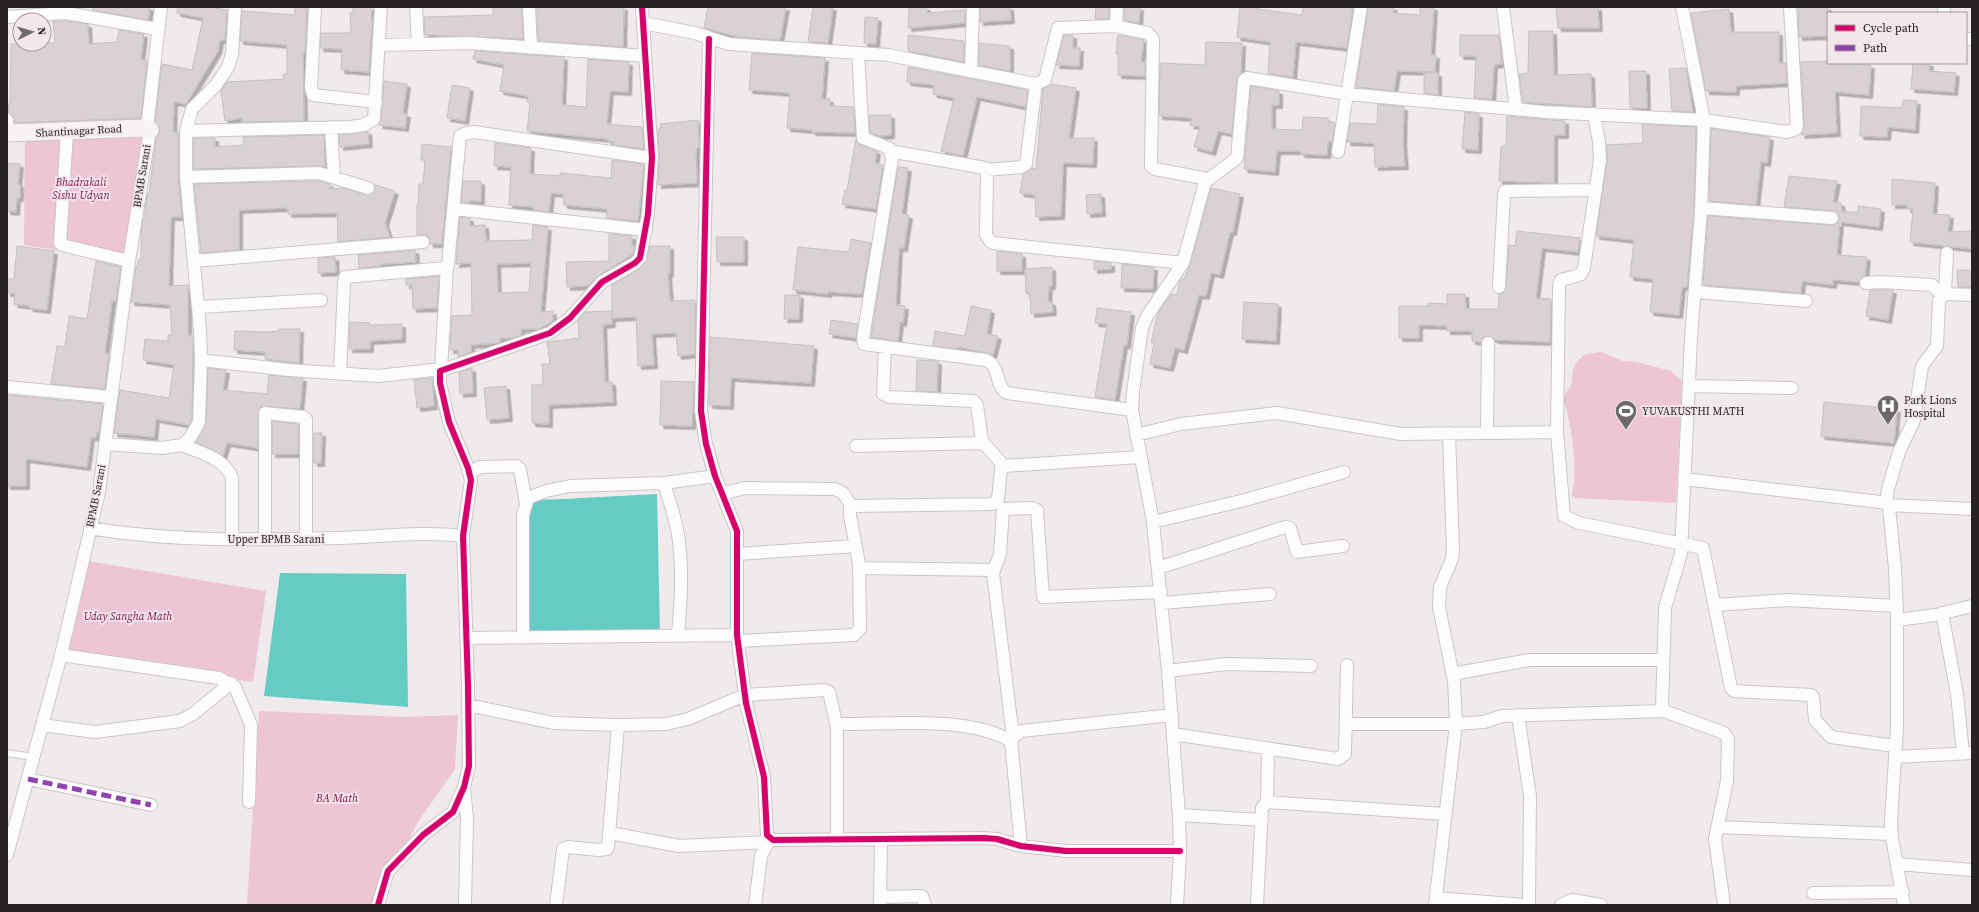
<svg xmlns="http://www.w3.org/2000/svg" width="1979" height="912" font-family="'Source Serif 4',serif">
<defs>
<filter id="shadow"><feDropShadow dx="3.5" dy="3.5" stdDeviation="0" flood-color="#0004"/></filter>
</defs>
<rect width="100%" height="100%" fill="#f0eaec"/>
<path fill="#eec5d4" d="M 145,128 L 129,261 L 24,245 L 25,134 Z
M 1602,352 L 1622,361 L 1637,362 L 1671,371 L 1682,381 L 1676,503 L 1575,498 L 1572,495 C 1578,464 1572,427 1563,398 L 1572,383 L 1573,370 L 1577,361 L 1586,354 Z
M 88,561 L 266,591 L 253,682 L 66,656 Z
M 259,711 L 405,717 L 458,715 L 455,769 L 418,822 L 376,905 L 247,905 Z"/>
<path fill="#64ccc2" d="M 657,494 L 660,634 L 528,637 L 529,500 L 564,499 Z
M 280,573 L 406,574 L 408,707 L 264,696 Z"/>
<path fill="#dad1d4" stroke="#c4c0c1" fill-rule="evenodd" filter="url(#shadow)" d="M 93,7 L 150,7 L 148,20 L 92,10 Z
M 177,7 L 211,7 L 227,10 L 225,40 L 220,40 L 218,51 L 186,104 L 174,102 L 173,132 L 178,132 L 178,177 L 182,217 L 171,217 L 169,286 L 188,285 L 188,336 L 193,336 L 193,340 L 192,420 L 189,425 L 156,419 L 154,437 L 114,433 L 120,390 L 169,398 L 174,365 L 143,360 L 145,339 L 168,341 L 168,335 L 172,335 L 170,305 L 131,302 L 136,266 L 138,266 L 138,260 L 141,260 L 141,234 L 143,218 L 145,219 L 145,208 L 147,194 L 149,194 L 156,138 L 159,133 L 160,128 L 155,122 L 162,64 L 192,70 L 203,18 L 177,13 Z
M 294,7 L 307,7 L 305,53 L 303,53 L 304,121 L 242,122 L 242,118 L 225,121 L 221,91 L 227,82 L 284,79 L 283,74 L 287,74 L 287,45 L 240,41 L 242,11 L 295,15 Z
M 353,7 L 371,7 L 372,26 L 369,72 L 341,70 L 342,49 L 320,48 L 321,33 L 351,33 L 350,13 L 353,13 Z
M 493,7 L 522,7 L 523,39 L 425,35 L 424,17 L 493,15 Z
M 537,7 L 624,7 L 623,47 L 538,41 Z
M 708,7 L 786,7 L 780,40 L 739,37 L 704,28 Z
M 813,7 L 833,7 L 828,43 L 808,42 Z
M 909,7 L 927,7 L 927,13 L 965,10 L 965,23 L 908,28 Z
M 980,7 L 1010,7 L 1011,20 L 980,22 Z
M 1096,7 L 1109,7 L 1109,19 L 1095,19 Z
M 1124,7 L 1140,7 L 1139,23 L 1124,20 Z
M 1240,7 L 1257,7 L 1257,9 L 1302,15 L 1303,7 L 1353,7 L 1347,48 L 1296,42 L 1293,77 L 1268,74 L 1270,42 L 1237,37 Z
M 1368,7 L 1394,7 L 1393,13 L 1420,15 L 1420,7 L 1434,7 L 1431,55 L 1436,55 L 1435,72 L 1397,71 L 1394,91 L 1356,87 Z
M 1556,7 L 1598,7 L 1599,28 L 1558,28 Z
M 1798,7 L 1828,7 L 1828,36 L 1799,37 Z
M 1729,9 L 1731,32 L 1779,32 L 1779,63 L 1786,63 L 1787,83 L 1736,86 L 1736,92 L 1706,91 L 1691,13 Z
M 865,17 L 878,18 L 876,44 L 864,43 Z
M 53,21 L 66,21 L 88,24 L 89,44 L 117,42 L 119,30 L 144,34 L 141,59 L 147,61 L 141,118 L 15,123 L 13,116 L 9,113 L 8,104 L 10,104 L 11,44 L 45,45 L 45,43 L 55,43 Z
M 1529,31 L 1553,31 L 1554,75 L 1591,74 L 1592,107 L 1523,102 L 1519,74 L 1528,73 Z
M 908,35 L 964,41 L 964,62 L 908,51 Z
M 1064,35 L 1073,35 L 1073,48 L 1080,48 L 1079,66 L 1056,65 Z
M 1118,35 L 1144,40 L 1141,62 L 1145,62 L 1145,76 L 1118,75 L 1118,54 L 1116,54 Z
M 1460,35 L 1499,35 L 1502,64 L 1494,65 L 1492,99 L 1474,98 L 1476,56 L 1460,56 Z
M 1206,42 L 1242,43 L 1241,73 L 1237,79 L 1232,134 L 1218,131 L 1212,152 L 1194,147 L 1200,127 L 1190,125 L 1192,118 L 1159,116 L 1160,63 L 1205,65 Z
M 979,43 L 1010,46 L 1010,71 L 979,65 Z
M 475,51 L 564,57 L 562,105 L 586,107 L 588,59 L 629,62 L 628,92 L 610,91 L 607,124 L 642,127 L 644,149 L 614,145 L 614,142 L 608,141 L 608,139 L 527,131 L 530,103 L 527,102 L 528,96 L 500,91 L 504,65 L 473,59 Z
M 752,53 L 825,58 L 822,99 L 830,99 L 830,106 L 854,107 L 855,133 L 812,132 L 812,130 L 787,128 L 790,93 L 749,90 Z
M 1828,61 L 1828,63 L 1871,65 L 1869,95 L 1835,92 L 1837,133 L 1801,135 L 1804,126 L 1801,62 Z
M 1913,63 L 1930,63 L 1929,71 L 1956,73 L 1954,92 L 1911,89 Z
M 908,67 L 1028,90 L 1026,107 L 977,97 L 963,156 L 941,151 L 954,98 L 933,94 L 934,85 L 907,82 Z
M 1686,68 L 1693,112 L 1672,111 L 1669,69 Z
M 1629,71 L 1646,71 L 1647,108 L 1630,108 Z
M 1424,73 L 1438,73 L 1438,95 L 1424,93 Z
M 384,81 L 407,84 L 403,113 L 407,114 L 405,128 L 379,125 L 381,119 Z
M 1051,84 L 1076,88 L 1069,138 L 1094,138 L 1093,164 L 1063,163 L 1061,216 L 1036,217 L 1035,195 L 1020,193 L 1023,174 L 1032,168 L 1036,169 L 1043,89 Z
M 452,85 L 470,88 L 465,121 L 447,118 Z
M 1251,86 L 1279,91 L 1279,105 L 1272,105 L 1272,129 L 1302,130 L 1303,117 L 1328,118 L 1328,122 L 1335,123 L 1332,142 L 1328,141 L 1327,155 L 1301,154 L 1301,151 L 1277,151 L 1275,172 L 1244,169 Z
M 1903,100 L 1917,101 L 1915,130 L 1888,127 L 1887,137 L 1860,136 L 1861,106 L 1902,108 Z
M 1378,104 L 1404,107 L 1403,143 L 1405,166 L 1375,167 L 1374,143 L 1347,142 L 1350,123 L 1377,124 Z
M 1465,112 L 1479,114 L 1478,150 L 1462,149 Z
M 869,115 L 891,115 L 891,135 L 880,136 L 870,133 Z
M 1507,116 L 1565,121 L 1565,135 L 1554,135 L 1554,183 L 1499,181 L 1501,146 L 1506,146 Z
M 698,120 L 699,148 L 696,149 L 697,183 L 658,185 L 659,158 L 658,129 L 661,129 L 660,124 Z
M 1642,124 L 1696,127 L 1694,211 L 1687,287 L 1682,287 L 1679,315 L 1650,312 L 1653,279 L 1630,277 L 1634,240 L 1596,236 L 1607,161 L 1607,145 L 1643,143 Z
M 1711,129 L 1770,137 L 1767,163 L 1761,162 L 1756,205 L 1709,201 Z
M 368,131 L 369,144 L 340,147 L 339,135 Z
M 324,135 L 325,167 L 319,166 L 194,169 L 194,138 L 215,138 L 215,147 L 244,145 L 243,137 Z
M 856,139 L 860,145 L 877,151 L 875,163 L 883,165 L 876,209 L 842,204 L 845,190 L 847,190 Z
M 495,143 L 531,148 L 530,174 L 560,176 L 560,173 L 611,178 L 612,160 L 644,164 L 638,221 L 606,218 L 607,209 L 564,205 L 563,194 L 551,193 L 549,212 L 534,210 L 534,207 L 509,205 L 511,167 L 494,166 Z
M 422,144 L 451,147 L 442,244 L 430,244 L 429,238 L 427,235 L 417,235 L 417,204 L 418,204 L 419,184 L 423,184 L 425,160 L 421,160 Z
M 7,163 L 20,164 L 18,184 L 20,184 L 20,198 L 17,198 L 16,212 L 7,211 Z
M 898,167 L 908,168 L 902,214 L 909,215 L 904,248 L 899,248 L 896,305 L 905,306 L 903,323 L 900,322 L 898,341 L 871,337 Z
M 1789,176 L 1837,181 L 1833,202 L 1841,203 L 1842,212 L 1858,212 L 1858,206 L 1881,209 L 1879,227 L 1840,222 L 1837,255 L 1867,257 L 1865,276 L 1862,277 L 1859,282 L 1833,280 L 1833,285 L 1802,281 L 1801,293 L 1703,285 L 1708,216 L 1831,225 L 1838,223 L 1839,215 L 1833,211 L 1784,207 Z
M 1892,179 L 1935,183 L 1933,214 L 1950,215 L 1948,232 L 1972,231 L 1972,249 L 1910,242 L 1913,209 L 1907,209 L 1908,205 L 1892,205 Z
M 318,181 L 330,184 L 330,189 L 344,188 L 366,195 L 373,193 L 375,185 L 395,191 L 385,223 L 390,237 L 338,242 L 337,213 L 288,214 L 288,208 L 239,210 L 239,250 L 201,253 L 194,184 Z
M 463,181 L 481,181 L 481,201 L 469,201 L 469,203 L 461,202 Z
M 1211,188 L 1240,194 L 1233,232 L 1230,232 L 1220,275 L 1211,273 L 1206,296 L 1199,295 L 1184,350 L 1175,348 L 1170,368 L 1150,364 L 1154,343 L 1151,342 L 1158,313 L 1171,294 L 1177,295 L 1180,280 L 1184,279 L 1190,265 Z
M 1101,194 L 1102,213 L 1087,214 L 1086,195 Z
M 460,217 L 470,218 L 470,226 L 485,225 L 486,241 L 532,240 L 533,225 L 548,227 L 541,312 L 553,311 L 553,321 L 539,329 L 521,329 L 521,335 L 513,338 L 500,338 L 500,342 L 498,343 L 471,345 L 471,352 L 458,357 L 458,350 L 450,350 L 452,316 L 472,315 L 471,263 L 456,264 ZM 531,263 L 529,292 L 498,293 L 497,264 Z
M 1517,231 L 1580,238 L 1578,252 L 1542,248 L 1536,298 L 1551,299 L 1550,342 L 1495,340 L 1488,336 L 1484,337 L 1481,342 L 1472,341 L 1472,331 L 1447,331 L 1447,326 L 1419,325 L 1419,338 L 1399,338 L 1399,306 L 1428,306 L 1428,303 L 1447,304 L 1447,294 L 1465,294 L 1466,309 L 1498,309 L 1499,294 L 1503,293 L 1506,287 L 1509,245 L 1515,246 Z
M 609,234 L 632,236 L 632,246 L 634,246 L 633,254 L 598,276 L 588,286 L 567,287 L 566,262 L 609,261 Z
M 716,237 L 744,237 L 744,262 L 717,262 Z
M 851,239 L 871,243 L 862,294 L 828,292 L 828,294 L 793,290 L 798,247 L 849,252 Z
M 17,246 L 54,251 L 47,310 L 29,308 L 30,306 L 14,304 L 15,293 L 7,293 L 7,279 L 14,279 Z
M 650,246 L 670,246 L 670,273 L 668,273 L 670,301 L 695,300 L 695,354 L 678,356 L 676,333 L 652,334 L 654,365 L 638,366 L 636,317 L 612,318 L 612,285 L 639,269 L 645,263 Z
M 415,250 L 416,262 L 381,264 L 381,266 L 359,268 L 358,255 Z
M 997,251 L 1022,254 L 1022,271 L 997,271 Z
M 335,257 L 336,272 L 318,273 L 318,258 Z
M 96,261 L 121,267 L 116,301 L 112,301 L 105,353 L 109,354 L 105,389 L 51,384 L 57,346 L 65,347 L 69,316 L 87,319 Z
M 1094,261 L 1111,263 L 1111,269 L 1094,270 Z
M 1122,264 L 1154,267 L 1153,289 L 1121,288 Z
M 1052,267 L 1052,286 L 1049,286 L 1048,301 L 1052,302 L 1053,312 L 1031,314 L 1030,293 L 1026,294 L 1025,269 Z
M 1957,270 L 1972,270 L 1972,287 L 1958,287 Z
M 439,276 L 437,308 L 413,309 L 412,285 L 406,285 L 406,279 Z
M 1870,290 L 1893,290 L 1888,320 L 1866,316 Z
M 785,295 L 800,295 L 799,319 L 784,319 Z
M 1244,302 L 1278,304 L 1276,341 L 1242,339 Z
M 971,306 L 991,310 L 987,334 L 998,336 L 993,355 L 987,353 L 958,347 L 958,349 L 933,346 L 935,331 L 965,336 Z
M 1097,308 L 1131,312 L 1127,345 L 1124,345 L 1115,400 L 1095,397 L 1107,324 L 1095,323 Z
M 611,311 L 612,324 L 603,325 L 605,382 L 612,382 L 613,402 L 549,405 L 549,424 L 532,423 L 532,385 L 543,385 L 542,364 L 550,364 L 547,342 L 579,338 L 578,320 L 585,312 Z
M 831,320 L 858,324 L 856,338 L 829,334 Z
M 350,322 L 370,323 L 370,325 L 402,324 L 402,339 L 370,341 L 370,349 L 349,349 Z
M 279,329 L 300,329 L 299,363 L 265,359 L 265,352 L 234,350 L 235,331 L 265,332 L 279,331 Z
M 710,337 L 814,346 L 811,383 L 731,378 L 730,406 L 709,405 Z
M 917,360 L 938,361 L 937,392 L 916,391 Z
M 208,368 L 226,370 L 223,390 L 267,394 L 269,375 L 303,378 L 300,409 L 261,406 L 258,413 L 258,448 L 227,443 L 223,456 L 196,442 L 206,422 Z
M 472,368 L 473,393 L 460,394 L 459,372 Z
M 432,378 L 434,406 L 417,408 L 414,380 Z
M 661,381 L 694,382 L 692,426 L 660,425 Z
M 506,386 L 509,418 L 487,420 L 484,388 Z
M 7,395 L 103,404 L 99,432 L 97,432 L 96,438 L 91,437 L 87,467 L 26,459 L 26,486 L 7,486 Z
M 1824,402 L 1897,409 L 1894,443 L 1821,436 Z
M 272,421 L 298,424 L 298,454 L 272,454 Z
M 314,433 L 322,433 L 321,463 L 314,463 Z"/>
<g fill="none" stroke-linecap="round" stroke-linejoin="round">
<g stroke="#cac6c7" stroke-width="8">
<path id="lane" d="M 7,753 L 34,757"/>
</g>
<g stroke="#cac6c7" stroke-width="14">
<path id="street" d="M 315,7 L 311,87 L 313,95 L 376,102
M 416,7 L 418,44
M 529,7 L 531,48
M 1503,7 L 1516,109
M 1944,13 L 1944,7
M 7,17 L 66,13 L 158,29
M 643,23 L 695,33 L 729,44 L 888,55 L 1036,84 L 1045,80 L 1058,28 L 1114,26 L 1116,22 L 1117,7
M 1114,26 L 1148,33 L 1153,39 L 1151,166 L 1155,169 L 1208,179
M 709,39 L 701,411 L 706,444 L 715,476 L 737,531 L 737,635 L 746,703 L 764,777 L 767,835 L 773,840 L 984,838 L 997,839 L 1021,846 L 1066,851 L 1180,851
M 1966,39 L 1972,39
M 379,45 L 470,43 L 645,56
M 858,53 L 863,138 L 889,148 L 892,159 L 863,338 L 864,344 L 986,360 C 1001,367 995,387 1007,393 L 1132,410
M 971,71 L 973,7
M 1594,114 L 1599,142 L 1600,160 L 1584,268 L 1580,275 L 1561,280 L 1559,286 L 1557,432 L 1564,516 L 1579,523 L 1703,548 L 1731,688 L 1734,691 L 1811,695 L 1813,697 L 1815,720 L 1831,737 L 1895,746
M 7,120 L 8,133
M 331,127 L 334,177
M 147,128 L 161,7
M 186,131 L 351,127 L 364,125 L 374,119 L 381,7
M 67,132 L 60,243 L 62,245 L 129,261
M 890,151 L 985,168 L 987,173 L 986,235 L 990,241 L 993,243 L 1183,263
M 1338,152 L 1347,94 L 1545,112 L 1704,120 L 1682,7
M 987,170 L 1021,167 L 1026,164 L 1036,84
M 186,177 L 319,173 L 368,188
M 1701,208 L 1832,218
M 454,209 L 646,230
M 194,261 L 423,242
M 1866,283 L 1881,282 L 1932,285 L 1942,295
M 1499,287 L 1504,195 L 1505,191 L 1596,190
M 1695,292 L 1806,301
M 1945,294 L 1947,253
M 198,307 L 321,300
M 885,347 L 883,394 L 889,397 L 974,401 L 977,405 L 982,441 L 1004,466
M 201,360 L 289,370 L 378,376 L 441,369 L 447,267
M 340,374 L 344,283 L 345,277 L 445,268 L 448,265 L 460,136 L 467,133 L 474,132 L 652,158
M 1689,386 L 1792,388
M 7,387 L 111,397
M 1487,431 L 1488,343
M 1136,435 L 1181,424 L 1277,413 L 1401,434 L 1557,432
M 105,444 L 162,448 L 182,445 L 190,438 L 199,422 L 201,360 L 200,329 L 186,177 L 186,131 L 192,109 L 216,85 L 228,67 L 232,54 L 235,7
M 182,445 C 200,453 225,458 232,478 L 232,539
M 856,446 L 983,443
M 470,473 L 480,467 L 517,466 L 520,469 L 526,504
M 1684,479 L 1880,502 L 1886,503 L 1889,507 L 1895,568 L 1897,617 L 1897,727 L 1891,822 L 1892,838 L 1904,905
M 664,483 L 715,476
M 722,494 L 744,488 L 835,489 L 843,493 L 852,507
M 1886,503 L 1888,489 L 1899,452 L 1914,420 L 1922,366 L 1937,346 L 1939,300 L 1945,294 L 1972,295
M 1887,505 L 1972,509
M 1153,522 L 1245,500 L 1344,472
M 90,528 C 172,542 256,540 339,538 C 380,537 422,531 463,536
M 265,539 L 265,413 L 303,417 L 306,419 L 306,539
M 737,554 L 856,546
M 859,568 L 994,570
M 1158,568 L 1285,527 L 1290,528 L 1297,552 L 1343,546
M 1162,603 L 1270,594
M 1715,605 L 1788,600 L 1897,606
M 1942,613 L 1957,694 L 1963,753
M 1897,620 L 1935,615 L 1972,606
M 467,638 L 737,635
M 523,638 L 523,515 L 528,498 L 546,491 L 570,486 L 664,483 C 669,500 675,517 678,534 C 683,568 681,601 678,635
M 738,641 L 854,635 L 860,629 L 859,564 L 850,515 L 850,508 L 853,506 L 993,504 L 998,499 L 1001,469 L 1003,466 L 1140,457
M 61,655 L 219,678 L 235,687 L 251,725 L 249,802
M 1168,671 L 1226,664 L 1311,666
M 1452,674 L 1529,660 L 1663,660
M 468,705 L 553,723 L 618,725 L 666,724 L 688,719 L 745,695 L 825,690 L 829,692 L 830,696 L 837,727
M 1518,715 L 1530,796 L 1529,905
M 1346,724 L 1456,724 L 1484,722 L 1502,716 L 1664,711
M 42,725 L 95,732 L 180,721 L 193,714 L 231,683
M 1173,734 L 1338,759 L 1345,754 L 1347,665
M 1013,737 L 993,573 L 1000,554 L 1003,509 L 1033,508 L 1037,510 L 1043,597 L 1161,592
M 1010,740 L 1021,731 L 1172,715
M 1895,757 L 1972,753
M 28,779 L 151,805
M 464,788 L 467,818 L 465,905
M 1267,802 L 1268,749
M 1179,815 L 1262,820
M 1717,827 L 1891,834
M 610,833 L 679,846 L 768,842
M 837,840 L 837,727 L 842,724 C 891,724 968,716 1011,741 L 1021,846
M 7,855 L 61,655 L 99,492 L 129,261 L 150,130
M 1897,864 L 1972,870
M 1813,893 L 1903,892
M 881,897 L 922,896 L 925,905
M 1436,898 L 1525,905
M 378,905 L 388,871 L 423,835 L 453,812 L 464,787 L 469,766 L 468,685 L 463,536 L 471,480 L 468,468 L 449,422 L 440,383 L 440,371 L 550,333 L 570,318 L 602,282 L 635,263 L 640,258 L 648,214 L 652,158 L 642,7
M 556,905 L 563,849 L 568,847 L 598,850 L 607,849 L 608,847 L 618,725
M 755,905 L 761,856 L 770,839
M 880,905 L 881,839
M 1177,905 L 1180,851 L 1179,815 L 1168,671 L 1153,522 L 1132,410 L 1133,392 L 1142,328 L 1147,316 L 1183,263 L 1205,182 L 1237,158 L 1244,80 L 1247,78 L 1347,94 L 1361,7
M 1257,905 L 1262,808 L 1267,802 L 1445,814
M 1435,905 L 1456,724 L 1454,681 L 1439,607 L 1440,587 L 1452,559 L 1453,550 L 1449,433
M 1561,905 L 1572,900 L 1601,905
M 1724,905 L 1715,839 L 1727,781 L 1728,739 L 1724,733 L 1664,711 L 1662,708 L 1665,608 L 1681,553 L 1691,338 L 1701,211 L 1704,120 L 1787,132 L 1796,129 L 1797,126 L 1790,7"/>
</g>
<g stroke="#cac6c7" stroke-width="19">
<path id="secondary" d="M 7,133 L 145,128 L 150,130"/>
</g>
<use href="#lane" stroke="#fdfcfc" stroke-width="6"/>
<use href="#street" stroke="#fdfcfc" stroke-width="12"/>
<use href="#secondary" stroke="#f7f2f4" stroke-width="17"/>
<path stroke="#8e44ad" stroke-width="5" stroke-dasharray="10 5" stroke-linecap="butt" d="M 28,779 L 151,805"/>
<g stroke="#f3e7eb" stroke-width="8">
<path id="cycleway" d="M 709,39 L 701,411 L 706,444 L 715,476 L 737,531 L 737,635 L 746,703 L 764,777 L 767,835 L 773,840 L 984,838 L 997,839 L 1021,846 L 1066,851 L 1180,851
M 378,905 L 388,871 L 423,835 L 453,812 L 464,787 L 469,766 L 468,685 L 463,536 L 471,480 L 468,468 L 449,422 L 440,383 L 440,371 L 550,333 L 570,318 L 602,282 L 635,263 L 640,258 L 648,214 L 652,158 L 642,7"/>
</g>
<use href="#cycleway" stroke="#d6006c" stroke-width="6"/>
</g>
<defs>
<g id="hospital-pin" transform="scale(1.15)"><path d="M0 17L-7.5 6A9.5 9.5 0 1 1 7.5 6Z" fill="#6d696b" stroke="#f3e7eb"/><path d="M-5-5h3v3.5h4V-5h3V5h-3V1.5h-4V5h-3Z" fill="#fff"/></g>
<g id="stadium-pin" transform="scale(1.15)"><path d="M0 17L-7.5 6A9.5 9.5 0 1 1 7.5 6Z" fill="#6d696b" stroke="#f3e7eb"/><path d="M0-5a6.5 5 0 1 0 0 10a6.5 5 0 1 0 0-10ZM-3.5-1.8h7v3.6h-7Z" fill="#fff"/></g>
</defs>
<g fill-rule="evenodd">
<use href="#hospital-pin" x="1888" y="406"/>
<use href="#stadium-pin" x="1626" y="411"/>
</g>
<g text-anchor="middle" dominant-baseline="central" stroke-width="3.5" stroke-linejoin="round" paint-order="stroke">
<g font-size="11" fill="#272325" stroke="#f3e7eb">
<text transform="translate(79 131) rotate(-3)">Shantinagar Road</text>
<text transform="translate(142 176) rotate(-81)">BPMB Sarani</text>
<text transform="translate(96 496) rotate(-79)">BPMB Sarani</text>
<text x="276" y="539">Upper BPMB Sarani</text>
</g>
<g font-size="11" font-style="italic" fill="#82134c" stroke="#f3e7eb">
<text x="81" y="182">Bhadrakali<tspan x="81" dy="13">Sishu Udyan</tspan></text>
<text x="128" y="616">Uday Sangha Math</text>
<text x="337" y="798">BA Math</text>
</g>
<g font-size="11" fill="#272325" stroke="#f3e7eb" text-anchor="start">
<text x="1904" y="400">Park Lions<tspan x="1904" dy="13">Hospital</tspan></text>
<text x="1642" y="411">YUVAKUSTHI MATH</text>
</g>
</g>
<rect width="1979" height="912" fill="none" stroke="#272325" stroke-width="16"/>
<rect x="1827" y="12" width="140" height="52" fill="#f3e7eb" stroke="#a1999c"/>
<rect x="1835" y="25" width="20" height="6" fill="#d6006c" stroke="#a1999c"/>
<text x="1863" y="32" font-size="12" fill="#272325">Cycle path</text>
<rect x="1835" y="45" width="20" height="6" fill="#8e44ad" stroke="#a1999c"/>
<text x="1863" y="52" font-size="12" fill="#272325">Path</text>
<g transform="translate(32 32) rotate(85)"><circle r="19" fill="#f3e7eb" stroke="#a1999c"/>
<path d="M0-3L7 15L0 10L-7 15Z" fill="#6d696b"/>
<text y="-6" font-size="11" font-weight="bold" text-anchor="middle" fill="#272325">N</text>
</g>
</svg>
